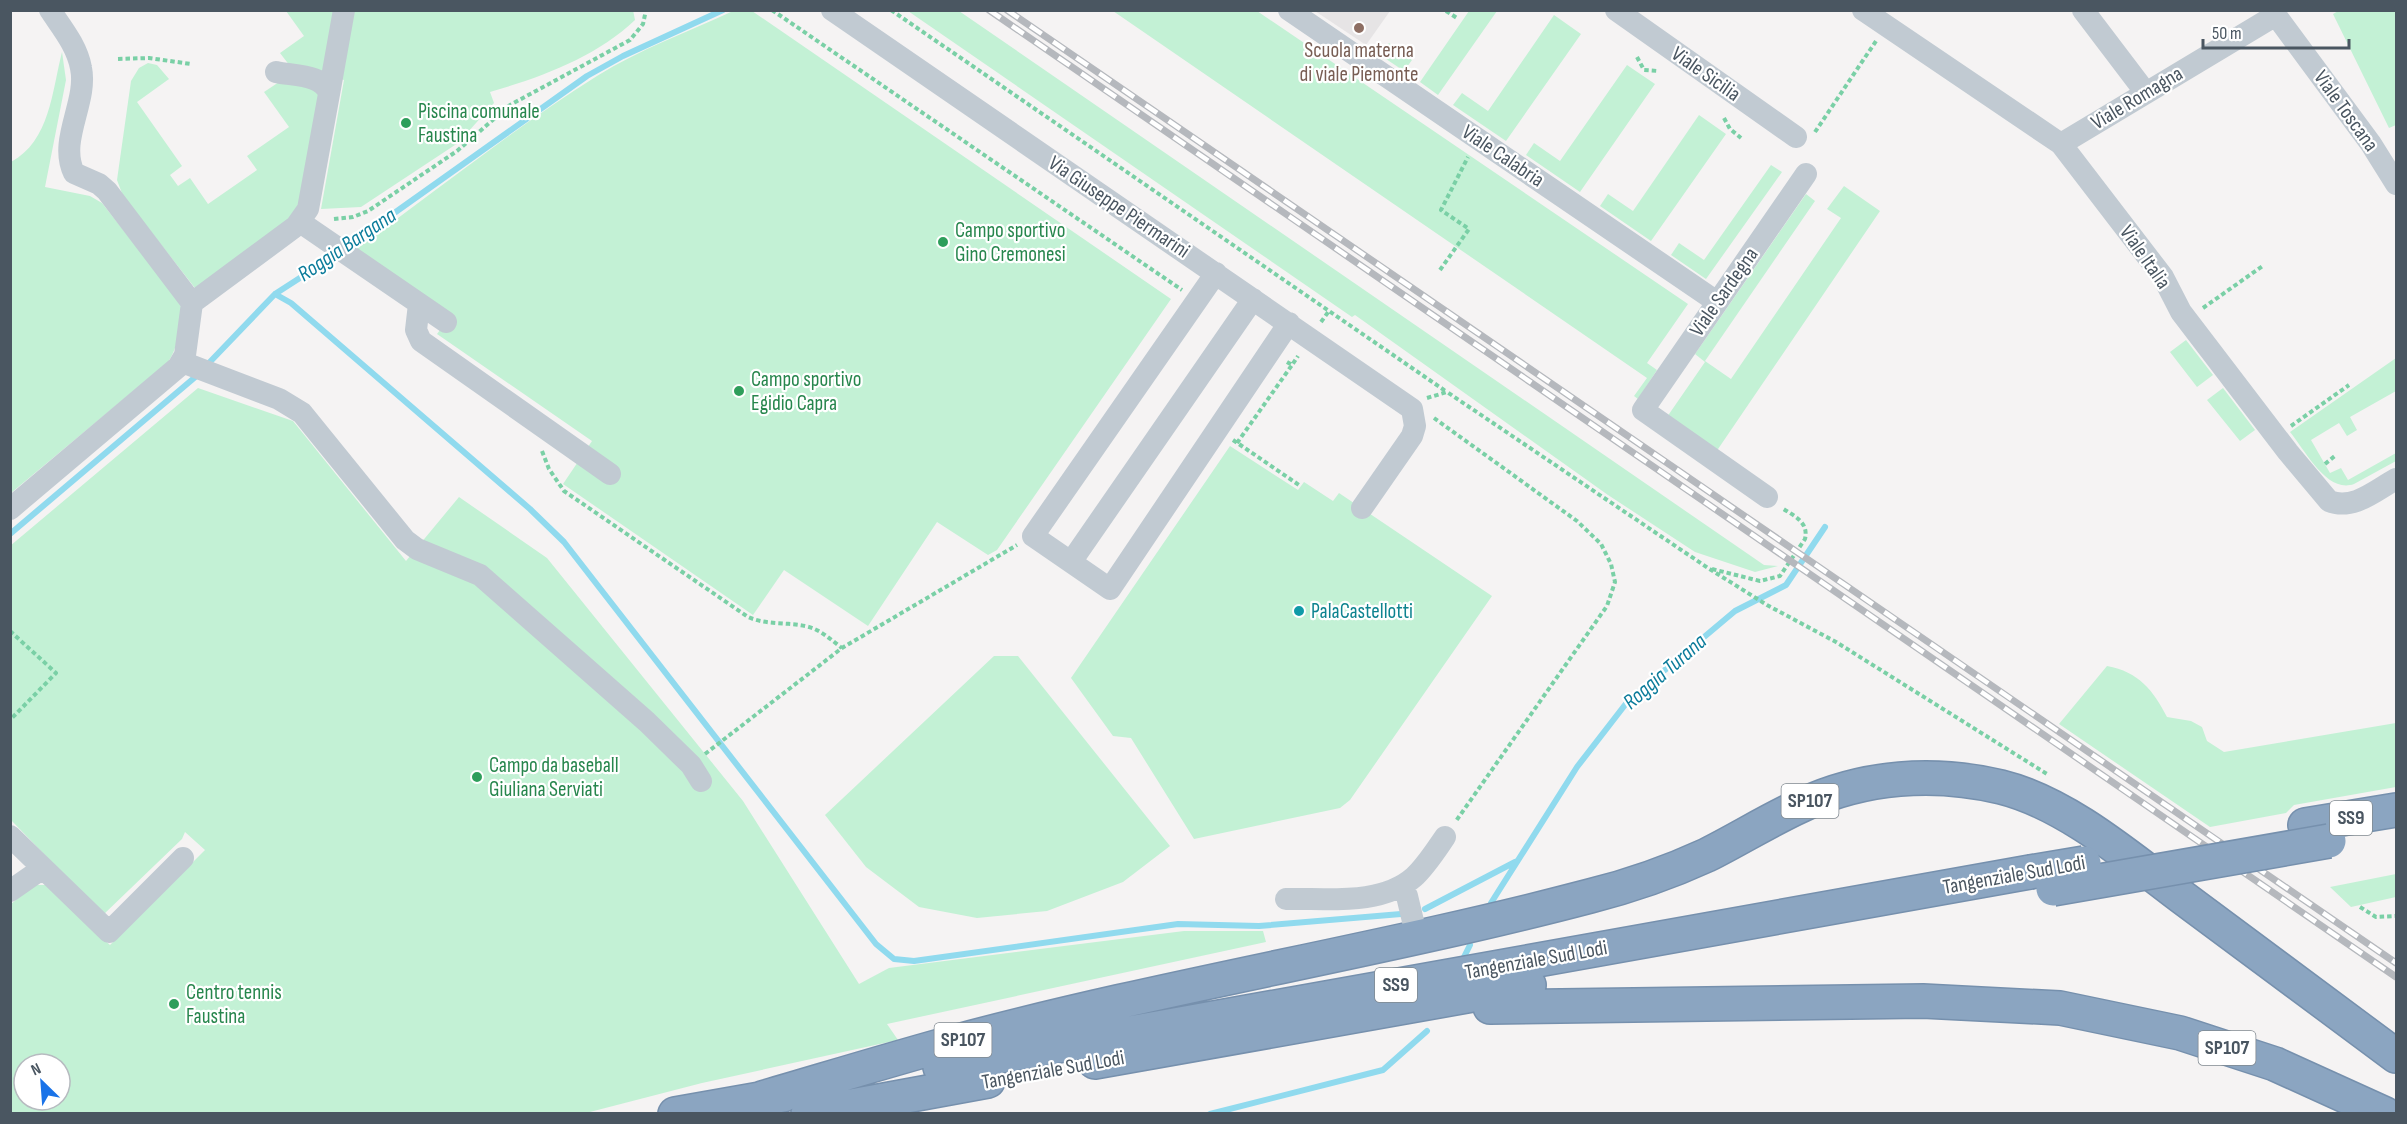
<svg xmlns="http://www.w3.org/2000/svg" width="2407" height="1124" font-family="'Sofia Sans Condensed',sans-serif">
<rect width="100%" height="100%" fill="#f5f3f3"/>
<path fill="#e6e4e5" d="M 1315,11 L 1390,10 L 1390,11 L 1366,45 Z"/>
<path fill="#c3f1d5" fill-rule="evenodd" d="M 633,10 L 635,20 C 596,57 542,77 490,92 L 494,103 L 458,143 L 361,207 L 321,209 L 344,80 L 290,66 L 280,53 L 304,36 L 286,11 Z
M 2340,10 L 2396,11 L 2396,125 L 2389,128 L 2333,14 Z
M 733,11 L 752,11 L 1171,299 L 997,550 L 988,555 L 937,522 L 868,626 L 784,570 L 753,615 L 563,484 L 592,441 L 437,334 L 446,322 L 357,248 C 437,191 514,128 597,76 C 640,49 688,32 733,11 Z
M 908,11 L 959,11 L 1764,565 L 1778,566 L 1755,572 L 1695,552 L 1608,495 L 1355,315 L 1352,317 Z
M 1113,11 L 1257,11 L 1688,304 L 1647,363 L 1657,370 L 1638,399 L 1634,396 L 1647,378 Z
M 1469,11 L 1497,11 L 1438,95 L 1420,82 Z
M 1554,15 L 1581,34 L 1506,141 L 1453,105 L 1462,93 L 1488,111 Z
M 1389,43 L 1412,60 L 1404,71 L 1380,55 Z
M 62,52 L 66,80 L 45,187 L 90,196 L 102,203 L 180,302 C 184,319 178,348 168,362 L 11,493 L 11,162 C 50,141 52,91 62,52 Z
M 148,63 L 157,65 L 169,79 L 137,102 L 182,166 L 170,175 L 178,186 L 190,178 L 208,204 L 257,170 L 247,156 L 289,127 L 264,92 L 282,80 L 319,91 L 302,199 L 292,218 L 195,288 L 123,196 L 117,180 L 131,81 L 139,68 Z
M 1627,65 L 1655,84 L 1580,192 L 1526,155 L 1534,143 L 1560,161 Z
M 1699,115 L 1726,134 L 1651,241 L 1600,206 L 1608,194 L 1633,211 Z
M 1771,165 L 1782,172 L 1706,279 L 1671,255 L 1679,243 L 1704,260 Z
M 1844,186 L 1880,211 L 1716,452 L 1667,417 L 1705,362 L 1695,354 L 1806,194 L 1815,201 L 1705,361 L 1731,379 L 1841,218 L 1827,209 Z
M 2186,340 L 2213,375 L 2197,387 L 2170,352 Z
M 2396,358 L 2396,391 L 2350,417 L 2357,430 L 2347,436 L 2339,423 L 2311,440 L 2330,473 L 2341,468 L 2348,480 L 2396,453 L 2396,461 L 2354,484 C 2327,494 2305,450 2290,432 Z
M 198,388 L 293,421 L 406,561 L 459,497 L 547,558 L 743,801 L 859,984 L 889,968 L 1184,931 L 1263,931 L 1266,942 L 887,1024 L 898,1040 L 702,1083 L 586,1113 L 11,1113 L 11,904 L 34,885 L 47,885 L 110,945 L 205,850 L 185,832 L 182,839 L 103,915 L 11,820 L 10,546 ZM 24,1064 L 60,1064 L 60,1100 L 24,1100 Z
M 2223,388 L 2255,430 L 2240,441 L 2207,400 Z
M 1230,446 L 1298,490 L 1304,482 L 1333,501 L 1339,493 L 1492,596 L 1350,800 L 1340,808 L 1194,839 L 1131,738 L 1113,736 L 1071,678 Z
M 994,656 L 1018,656 L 1170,846 L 1123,882 L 1047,911 L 977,918 L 919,907 L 866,867 L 825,815 Z
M 2107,666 C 2139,672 2153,690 2167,717 L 2191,721 L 2202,727 L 2207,741 L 2224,752 L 2396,723 L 2396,787 L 2294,805 L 2286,813 L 2210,827 L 2059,724 Z
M 2396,874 L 2396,897 L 2351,907 L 2330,887 Z"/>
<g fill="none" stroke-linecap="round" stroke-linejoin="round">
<path stroke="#90daee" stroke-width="6" d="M 345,248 L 587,76 L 623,56 L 723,10
M 275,294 L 291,303 L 530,509 L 564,542 L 876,944 L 894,959 L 914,961 L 1178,924 L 1259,926 L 1401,914
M 207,365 L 275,294 L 337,254
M 10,534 L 200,373
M 1491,903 L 1577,767 L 1628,701 L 1735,611 L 1786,585 L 1825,527
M 1425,909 L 1515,862
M 1462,961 L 1470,945
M 1210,1114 L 1383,1070 L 1427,1031"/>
<g stroke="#7690ad" stroke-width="36">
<path id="highway" d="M 2305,825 L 2396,810
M 1490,1007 L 1923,1001 L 2060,1008 L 2180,1033 L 2275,1064 L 2385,1114
M 1095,1062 L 1529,985
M 940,1067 L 2030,872
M 762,1098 C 827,1079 892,1059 958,1041 C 1167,985 1381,951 1590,896 C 1630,886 1670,872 1707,855 C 1739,839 1769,820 1802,805 C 1864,776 1934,771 2001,787 C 2066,803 2130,858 2182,897 C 2254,950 2325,1003 2396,1056
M 675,1114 L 783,1095
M 808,1114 L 988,1081"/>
</g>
<path stroke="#7ad0a6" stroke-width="4" stroke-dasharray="4.5 3" stroke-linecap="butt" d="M 772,10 L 1182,290
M 891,10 L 1447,392
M 1446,11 L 1457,18
M 1637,57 L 1644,70 L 1658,71
M 118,59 L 149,58 L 191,64
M 1724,118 L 1730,129 L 1741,138
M 1815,132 L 1876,41
M 334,219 L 353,217 L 368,211 L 457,151 L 510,105 L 630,40 L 643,24 L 646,10
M 1440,270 L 1469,229 L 1441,210 L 1468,157
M 2203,308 L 2264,265
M 1321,322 L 1329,311
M 1287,362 L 1292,365 L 1298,356
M 1427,398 L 1447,392 L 1708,568 L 1767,605 L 1836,642 L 2047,774
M 1434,418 L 1577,521 L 1601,544 L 1611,564 L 1615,582 L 1607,606 L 1456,821
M 2291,426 L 2349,385
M 1233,440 L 1299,485
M 1237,443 L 1292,365
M 542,451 L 549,469 L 564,491 L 748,617 C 766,625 786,622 805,626 C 820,629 830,639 842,648
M 2325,464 L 2336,455
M 1712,569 L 1760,581 L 1780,576 L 1805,539 C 1809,522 1794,516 1782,508
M 10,631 L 56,673 L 10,720
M 705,754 L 842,648 L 1017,545
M 2360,907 L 2376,917 L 2396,916"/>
<path stroke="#c1cad2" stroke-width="22" d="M 832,10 L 1412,409 L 1415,426 L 1412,436 L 1362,508
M 1289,10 L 1717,302
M 1616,10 L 1796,137
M 1863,10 L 2061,144 L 2163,277 L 2181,312 L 2288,452 L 2329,501 C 2353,511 2376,490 2396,479
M 2083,10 L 2146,93
M 2272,10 L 2371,144 L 2396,184
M 329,94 L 344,10
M 2061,144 L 2276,15
M 300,222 L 446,322
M 1216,273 L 1033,536 L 1110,589 L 1289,323
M 192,303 L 296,226 L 308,209 L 329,94 C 324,74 293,76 276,72
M 419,304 L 416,330 L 421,341 L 610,474
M 182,362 L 279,399 L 302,413 L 405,540 L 417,549 L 480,575 L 647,722 L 691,765 L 701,781
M 1767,497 L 1643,410 L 1806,174
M 10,509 L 178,367 L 185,355 L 192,303 L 107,191 L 99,184 L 74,173 C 58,140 88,102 81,68 C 77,46 62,28 50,10
M 1071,562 L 1253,299
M 10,836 L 109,932 L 183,858
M 1401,886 L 1407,896 L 1417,938
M 10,891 L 43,868
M 1286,899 C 1327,898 1381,906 1414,877 C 1426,866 1436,850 1445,837"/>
<use href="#highway" stroke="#8ba5c1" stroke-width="33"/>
<g stroke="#b5b8bd" stroke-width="7">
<path id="rail" d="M 989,10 L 2396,977
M 1007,10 L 2396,963"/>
</g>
<use href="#rail" stroke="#fff" stroke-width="4.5" stroke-dasharray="14" stroke-linecap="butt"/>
<g stroke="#7690ad" stroke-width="36" stroke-linecap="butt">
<path id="highway-bridge" d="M 2030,872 L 2084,863
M 2053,889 L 2329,841"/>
</g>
<use href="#highway-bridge" stroke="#8ba5c1" stroke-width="33"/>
</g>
<circle fill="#8d6e63" stroke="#fff" stroke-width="2" cx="1359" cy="28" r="6"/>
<g fill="#2e9e5b" stroke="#fff" stroke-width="2">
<circle cx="406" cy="123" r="6"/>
<circle cx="943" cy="242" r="6"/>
<circle cx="739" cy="391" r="6"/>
<circle cx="477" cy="777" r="6"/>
<circle cx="174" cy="1004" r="6"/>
</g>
<circle fill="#0f9aa8" stroke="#fff" stroke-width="2" cx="1299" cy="611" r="6"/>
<g text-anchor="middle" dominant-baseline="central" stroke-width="4.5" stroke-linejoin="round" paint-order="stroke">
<g fill="#fff" stroke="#808990" stroke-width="1.5">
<rect x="1781.5" y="784" width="57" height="34" rx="4.5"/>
<rect x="2330" y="801" width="42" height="34" rx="4.5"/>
<rect x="1375" y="968" width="42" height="34" rx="4.5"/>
<rect x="934.5" y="1023" width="57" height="34" rx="4.5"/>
<rect x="2198.5" y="1031" width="57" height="34" rx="4.5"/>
</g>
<g font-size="20" font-weight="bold" fill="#4a5661">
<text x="1810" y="801">SP107</text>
<text x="2351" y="818">SS9</text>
<text x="1396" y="985">SS9</text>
<text x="963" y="1040">SP107</text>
<text x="2227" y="1048">SP107</text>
</g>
<g font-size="21" fill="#785e54" stroke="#fff">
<text x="1359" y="50">Scuola materna<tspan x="1359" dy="24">di viale Piemonte</tspan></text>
</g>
<g font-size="21" fill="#4a5661" stroke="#fff">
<text transform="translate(1706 74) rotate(35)">Viale Sicilia</text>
<text transform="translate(2137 98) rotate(-31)">Viale Romagna</text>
<text transform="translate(2346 111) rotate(54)">Viale Toscana</text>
<text transform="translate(1503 156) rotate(34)">Viale Calabria</text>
<text transform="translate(1119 207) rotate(34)">Via Giuseppe Piermarini</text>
<text transform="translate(2145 257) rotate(55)">Viale Italia</text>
<text transform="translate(1724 292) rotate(-55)">Viale Sardegna</text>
<text transform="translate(2014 875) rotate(-10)">Tangenziale Sud Lodi</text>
<text transform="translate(1536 960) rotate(-10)">Tangenziale Sud Lodi</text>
<text transform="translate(1053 1070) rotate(-10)">Tangenziale Sud Lodi</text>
</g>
<g font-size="21" fill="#27864d" stroke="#fff" text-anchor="start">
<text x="418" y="111">Piscina comunale<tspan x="418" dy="24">Faustina</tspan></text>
<text x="955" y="230">Campo sportivo<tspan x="955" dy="24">Gino Cremonesi</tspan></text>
<text x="751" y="379">Campo sportivo<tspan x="751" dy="24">Egidio Capra</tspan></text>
<text x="489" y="765">Campo da baseball<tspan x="489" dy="24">Giuliana Serviati</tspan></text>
<text x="186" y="992">Centro tennis<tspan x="186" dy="24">Faustina</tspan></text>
</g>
<g font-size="21" fill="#0d838f" stroke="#fff" text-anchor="start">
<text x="1311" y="611">PalaCastellotti</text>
</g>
<g font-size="22" font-style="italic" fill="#0c7c9b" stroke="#fff">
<text transform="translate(347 245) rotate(-34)">Roggia Bargana</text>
<text transform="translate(1665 672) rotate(-41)">Roggia Turana</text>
</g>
</g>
<rect width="2407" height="1124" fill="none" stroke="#4a5661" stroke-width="24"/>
<g transform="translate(42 1082) rotate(335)"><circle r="28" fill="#ffffff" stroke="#b7bbc0" stroke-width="1.5"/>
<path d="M0-4.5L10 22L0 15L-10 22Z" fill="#1a73e8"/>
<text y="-9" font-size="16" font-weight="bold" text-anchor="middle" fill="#4a5661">N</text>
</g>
<path d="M2203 39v9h146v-9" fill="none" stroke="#4a5661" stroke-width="3"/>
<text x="2212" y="39" font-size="18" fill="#4a5661" stroke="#ffffff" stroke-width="4.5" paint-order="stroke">50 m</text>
</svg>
